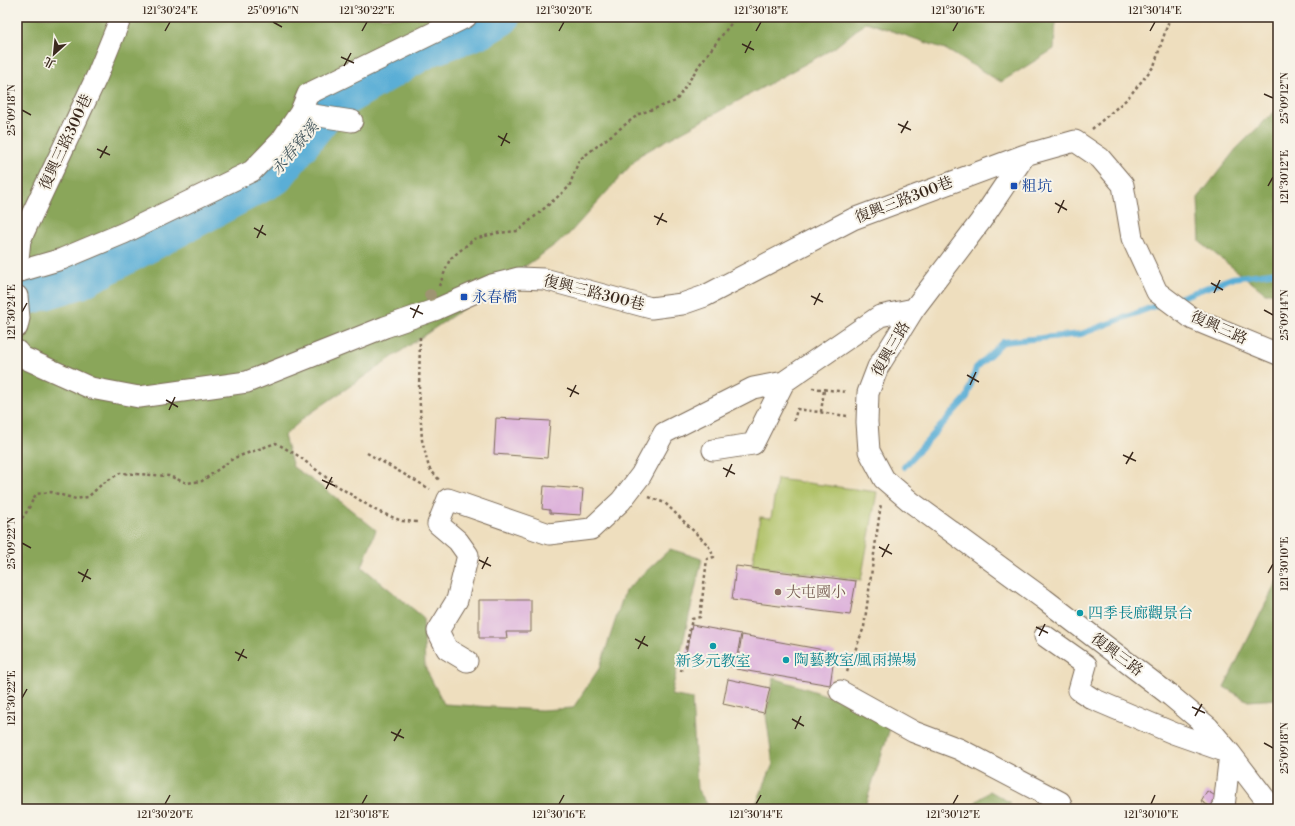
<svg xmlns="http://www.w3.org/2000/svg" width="1295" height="826" font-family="'Libre Bodoni','Noto Serif TC',serif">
<rect width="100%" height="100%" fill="#f7f3e8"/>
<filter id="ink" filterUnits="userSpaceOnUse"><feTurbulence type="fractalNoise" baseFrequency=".025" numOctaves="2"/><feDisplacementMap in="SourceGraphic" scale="8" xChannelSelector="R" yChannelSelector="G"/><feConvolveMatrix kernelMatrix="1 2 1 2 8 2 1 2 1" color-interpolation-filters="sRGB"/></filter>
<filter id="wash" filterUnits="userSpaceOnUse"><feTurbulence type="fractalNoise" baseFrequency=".012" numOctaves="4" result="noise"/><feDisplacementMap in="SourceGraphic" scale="16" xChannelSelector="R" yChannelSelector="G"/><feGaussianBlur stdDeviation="0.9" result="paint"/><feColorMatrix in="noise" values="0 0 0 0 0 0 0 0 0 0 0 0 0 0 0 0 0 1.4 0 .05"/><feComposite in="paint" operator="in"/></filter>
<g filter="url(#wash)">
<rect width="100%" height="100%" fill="#eedebe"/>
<path fill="#adc064" stroke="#747541" d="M 777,479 L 877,492 L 861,580 L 752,566 L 760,517 L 771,518 Z"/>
<path fill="#8aa65a" stroke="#62683c" d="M 17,17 L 1056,17 L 1054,49 L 1001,82 L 945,49 L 866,22 L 834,48 L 640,155 L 568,235 L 537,258 L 305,417 L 284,436 L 293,467 L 325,489 L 376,530 L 362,567 L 423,617 L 425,667 L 444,704 L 541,710 L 573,708 L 600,667 L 625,591 L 670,549 L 702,559 L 671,695 L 692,699 L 697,789 L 711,809 L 17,809 Z
M 1278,108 L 1278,293 L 1265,293 L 1200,242 L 1198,198 L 1236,149 Z
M 1278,579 L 1278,699 L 1248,701 L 1224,687 Z
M 774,678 L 838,699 L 891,725 L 864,809 L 754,809 L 773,764 L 766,715 Z
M 990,791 L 1011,803 L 1002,809 L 967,809 Z"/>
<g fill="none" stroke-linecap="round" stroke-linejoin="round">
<path stroke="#5aaed6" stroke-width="6" d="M 1176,299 L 1232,278 L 1278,272
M 904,467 L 967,397 L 976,368 L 1003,342 L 1081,334 L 1163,303"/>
<path stroke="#5aaed6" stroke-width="38" d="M 17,299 L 80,280 L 275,176 L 332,104 L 428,48 L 481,29 L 501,17"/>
</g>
<g id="blocks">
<path fill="#dbadda" d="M 496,418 L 550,421 L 547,458 L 494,454 Z
M 544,486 L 583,489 L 581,515 L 550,513 L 550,510 L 542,509 Z
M 736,566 L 856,581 L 850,615 L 732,600 Z
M 479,600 L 531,600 L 531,632 L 506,632 L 507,638 L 479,638 Z
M 692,625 L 741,634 L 735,667 L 685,658 Z
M 742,635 L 835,652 L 830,685 L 736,669 Z
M 728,679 L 770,688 L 764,713 L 723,704 Z
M 1207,791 L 1238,809 L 1214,809 L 1201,801 Z"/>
</g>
</g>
<g filter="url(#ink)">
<use href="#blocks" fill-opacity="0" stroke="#7a6956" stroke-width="1"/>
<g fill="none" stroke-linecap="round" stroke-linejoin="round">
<g stroke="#7a6956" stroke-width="23">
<path id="minor" d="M 300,113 L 352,121
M 1025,155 L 980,222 L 914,309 L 878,367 L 868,393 L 867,422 L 869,451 L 884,479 L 911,502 L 1044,599 L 1171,696 L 1208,727 L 1230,753 L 1273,809
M 17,269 L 20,240 L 97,76 L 121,17
M 17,272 L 62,259 L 124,233 L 252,171 L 281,141 L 300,113 L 308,94 L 466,17
M 17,296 L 19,318 L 17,327
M 17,351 L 22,357 L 91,388 L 139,397 L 247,382 L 385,327 L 437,309 L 492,285 L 519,278 L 544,279 L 651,308 L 682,304 L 705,296 L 853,219 L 1025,155 L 1075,141 L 1100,158 L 1123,185 L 1132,238 L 1157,292 L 1193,319 L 1278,354
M 713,450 L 753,444 L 784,382
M 1045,636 L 1086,665 L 1079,690 L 1093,699 L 1173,733 L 1230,753 L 1224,807 L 1222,809
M 467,661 L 447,649 L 438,631 L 457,600 L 468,555 L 458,541 L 438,524 L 448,499 L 549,534 L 591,529 L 621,501 L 641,475 L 664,433 L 753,388 L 784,382 L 880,316 L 914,309
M 840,691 L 914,732 L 959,749 L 1060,802 L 1062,809"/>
</g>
<path stroke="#7a6956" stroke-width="2.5" stroke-dasharray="3 3" stroke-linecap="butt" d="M 1092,129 L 1127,99 L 1154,66 L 1170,17
M 439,286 L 450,259 L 474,239 L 497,233 L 518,231 L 569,187 L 579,160 L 639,114 L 676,101 L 700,64 L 736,17
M 420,337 L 419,390 L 422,440 L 429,468 L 440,481
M 812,388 L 847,392
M 821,412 L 824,390
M 794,421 L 797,409 L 847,416
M 367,453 L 430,489
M 649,497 L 665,503 L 708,545 L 714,557 L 707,559 L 700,617 L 692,619 L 681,671
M 17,522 C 27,516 30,504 36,494 L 51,492 L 76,499 L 88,497 L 102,484 L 120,473 L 169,476 L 187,483 L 202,481 L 234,458 L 276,443 L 297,455 L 336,485 L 377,511 L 402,521 L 418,522
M 847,672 L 864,627 L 881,503"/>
<use href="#minor" stroke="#fff" stroke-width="21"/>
</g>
<circle fill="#9e9472" cx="430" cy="295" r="6"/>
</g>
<path fill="none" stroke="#3b2a1e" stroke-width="1.5" d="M 273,22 L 282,27M 165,31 L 170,22M 362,31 L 367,22M 559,31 L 564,22M 756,31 L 761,22M 953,31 L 958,22M 1150,31 L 1155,22M 742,44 L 754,50M 745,53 L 751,41M 341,57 L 354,63M 344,66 L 351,53M 1264,94 L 1273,98M 22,110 L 31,115M 898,124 L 911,130M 901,133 L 908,121M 498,136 L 510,143M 501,146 L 507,133M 97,149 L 110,155M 100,158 L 107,146M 1268,186 L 1273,177M 1055,203 L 1067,210M 1058,213 L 1064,200M 654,216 L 667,222M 657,225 L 663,213M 254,228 L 266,235M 257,238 L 263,225M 1211,283 L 1223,290M 1214,293 L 1220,280M 811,296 L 823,302M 814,305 L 820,293M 410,308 L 423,314M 1264,310 L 1273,315M 22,312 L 27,303M 413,318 L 419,305M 967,375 L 979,382M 970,385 L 976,372M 567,388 L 579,394M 570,397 L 576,385M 166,400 L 178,407M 169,410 L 175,397M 1123,455 L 1136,461M 1126,464 L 1133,452M 723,468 L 735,474M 726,477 L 732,464M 322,480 L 335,486M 326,489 L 332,477M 22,543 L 31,548M 879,547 L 892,554M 882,557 L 889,544M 479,560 L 491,566M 482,569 L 488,557M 78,572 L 91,579M 1268,573 L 1273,564M 82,582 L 88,569M 1036,627 L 1048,633M 1039,636 L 1045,624M 635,639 L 648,646M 638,649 L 645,636M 235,652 L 247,658M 238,661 L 244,649M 22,698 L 27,689M 1192,707 L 1205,713M 1195,716 L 1202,704M 792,719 L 804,726M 795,729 L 801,716M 391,732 L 404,738M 394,741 L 401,729M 1264,743 L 1273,748M 165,804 L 170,795M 362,804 L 367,795M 559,804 L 564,795M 756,804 L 761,795M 953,804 L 958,795M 1151,804 L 1155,795"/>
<g fill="#1a4fb4" stroke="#f7f3e8" stroke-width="1.5">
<rect x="1010" y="182" width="8" height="8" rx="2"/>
<rect x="460" y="293" width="8" height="8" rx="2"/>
</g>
<circle fill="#8d6e63" stroke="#f7f3e8" stroke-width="1.5" cx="778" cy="592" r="4"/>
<g fill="#0f9aa8" stroke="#f7f3e8" stroke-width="1.5">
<circle cx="1080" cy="613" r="4"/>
<circle cx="713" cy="646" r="4"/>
<circle cx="786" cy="660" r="4"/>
</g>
<g text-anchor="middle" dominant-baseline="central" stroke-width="4" stroke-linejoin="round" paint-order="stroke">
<g font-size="15" fill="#3b2a1e" stroke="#f7f3e8">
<text transform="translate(66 142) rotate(-65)">復興三路300巷</text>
<text transform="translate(904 200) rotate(-21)">復興三路300巷</text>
<text transform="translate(594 293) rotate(14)">復興三路300巷</text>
<text transform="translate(1219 328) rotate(24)">復興三路</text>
<text transform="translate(891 349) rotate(-60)">復興三路</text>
<text transform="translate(1117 655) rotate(37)">復興三路</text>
</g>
<g font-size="15" fill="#164399" stroke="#f7f3e8" text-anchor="start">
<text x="1022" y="186">粗坑</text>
<text x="472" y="297">永春橋</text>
</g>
<g font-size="15" fill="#785e54" stroke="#f7f3e8" text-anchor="start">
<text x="786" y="592">大屯國小</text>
</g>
<g font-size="15" fill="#0d838f" stroke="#f7f3e8" text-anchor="start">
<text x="1088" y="613">四季長廊觀景台</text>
<text x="794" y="660">陶藝教室/風雨操場</text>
<text x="713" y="661" text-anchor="middle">新多元教室</text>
</g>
<g font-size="16" font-style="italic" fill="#46585e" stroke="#f7f3e8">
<text transform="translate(295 148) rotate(-50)">永春寮溪</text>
</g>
</g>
<rect width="1295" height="826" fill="none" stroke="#f7f3e8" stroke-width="44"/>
<g transform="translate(54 54) rotate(207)" stroke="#f7f3e8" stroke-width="3" paint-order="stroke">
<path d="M0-3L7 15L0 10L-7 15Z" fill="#3b2a1e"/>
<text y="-6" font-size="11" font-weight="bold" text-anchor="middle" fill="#3b2a1e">北</text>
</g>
<rect x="22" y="22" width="1251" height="782" fill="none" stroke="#3b2a1e" stroke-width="1.5"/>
<g font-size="10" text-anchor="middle" fill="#3b2a1e">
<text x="170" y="14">121°30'24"E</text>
<text x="273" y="14">25°09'16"N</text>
<text x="367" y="14">121°30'22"E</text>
<text x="564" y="14">121°30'20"E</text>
<text x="761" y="14">121°30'18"E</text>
<text x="958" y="14">121°30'16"E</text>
<text x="1155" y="14">121°30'14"E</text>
<text transform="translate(1284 98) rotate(-90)" y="4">25°09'12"N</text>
<text transform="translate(11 110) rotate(-90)" y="4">25°09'18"N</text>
<text transform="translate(1284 177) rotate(-90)" y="4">121°30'12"E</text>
<text transform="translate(11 312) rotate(-90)" y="4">121°30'24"E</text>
<text transform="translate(1284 315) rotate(-90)" y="4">25°09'14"N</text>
<text transform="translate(11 543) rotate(-90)" y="4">25°09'22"N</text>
<text transform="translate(1284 564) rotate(-90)" y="4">121°30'10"E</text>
<text transform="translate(11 698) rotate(-90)" y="4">121°30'22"E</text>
<text transform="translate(1284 748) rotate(-90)" y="4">25°09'18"N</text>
<text x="165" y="818">121°30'20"E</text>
<text x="362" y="818">121°30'18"E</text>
<text x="559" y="818">121°30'16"E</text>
<text x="756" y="818">121°30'14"E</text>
<text x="953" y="818">121°30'12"E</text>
<text x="1151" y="818">121°30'10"E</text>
</g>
</svg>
